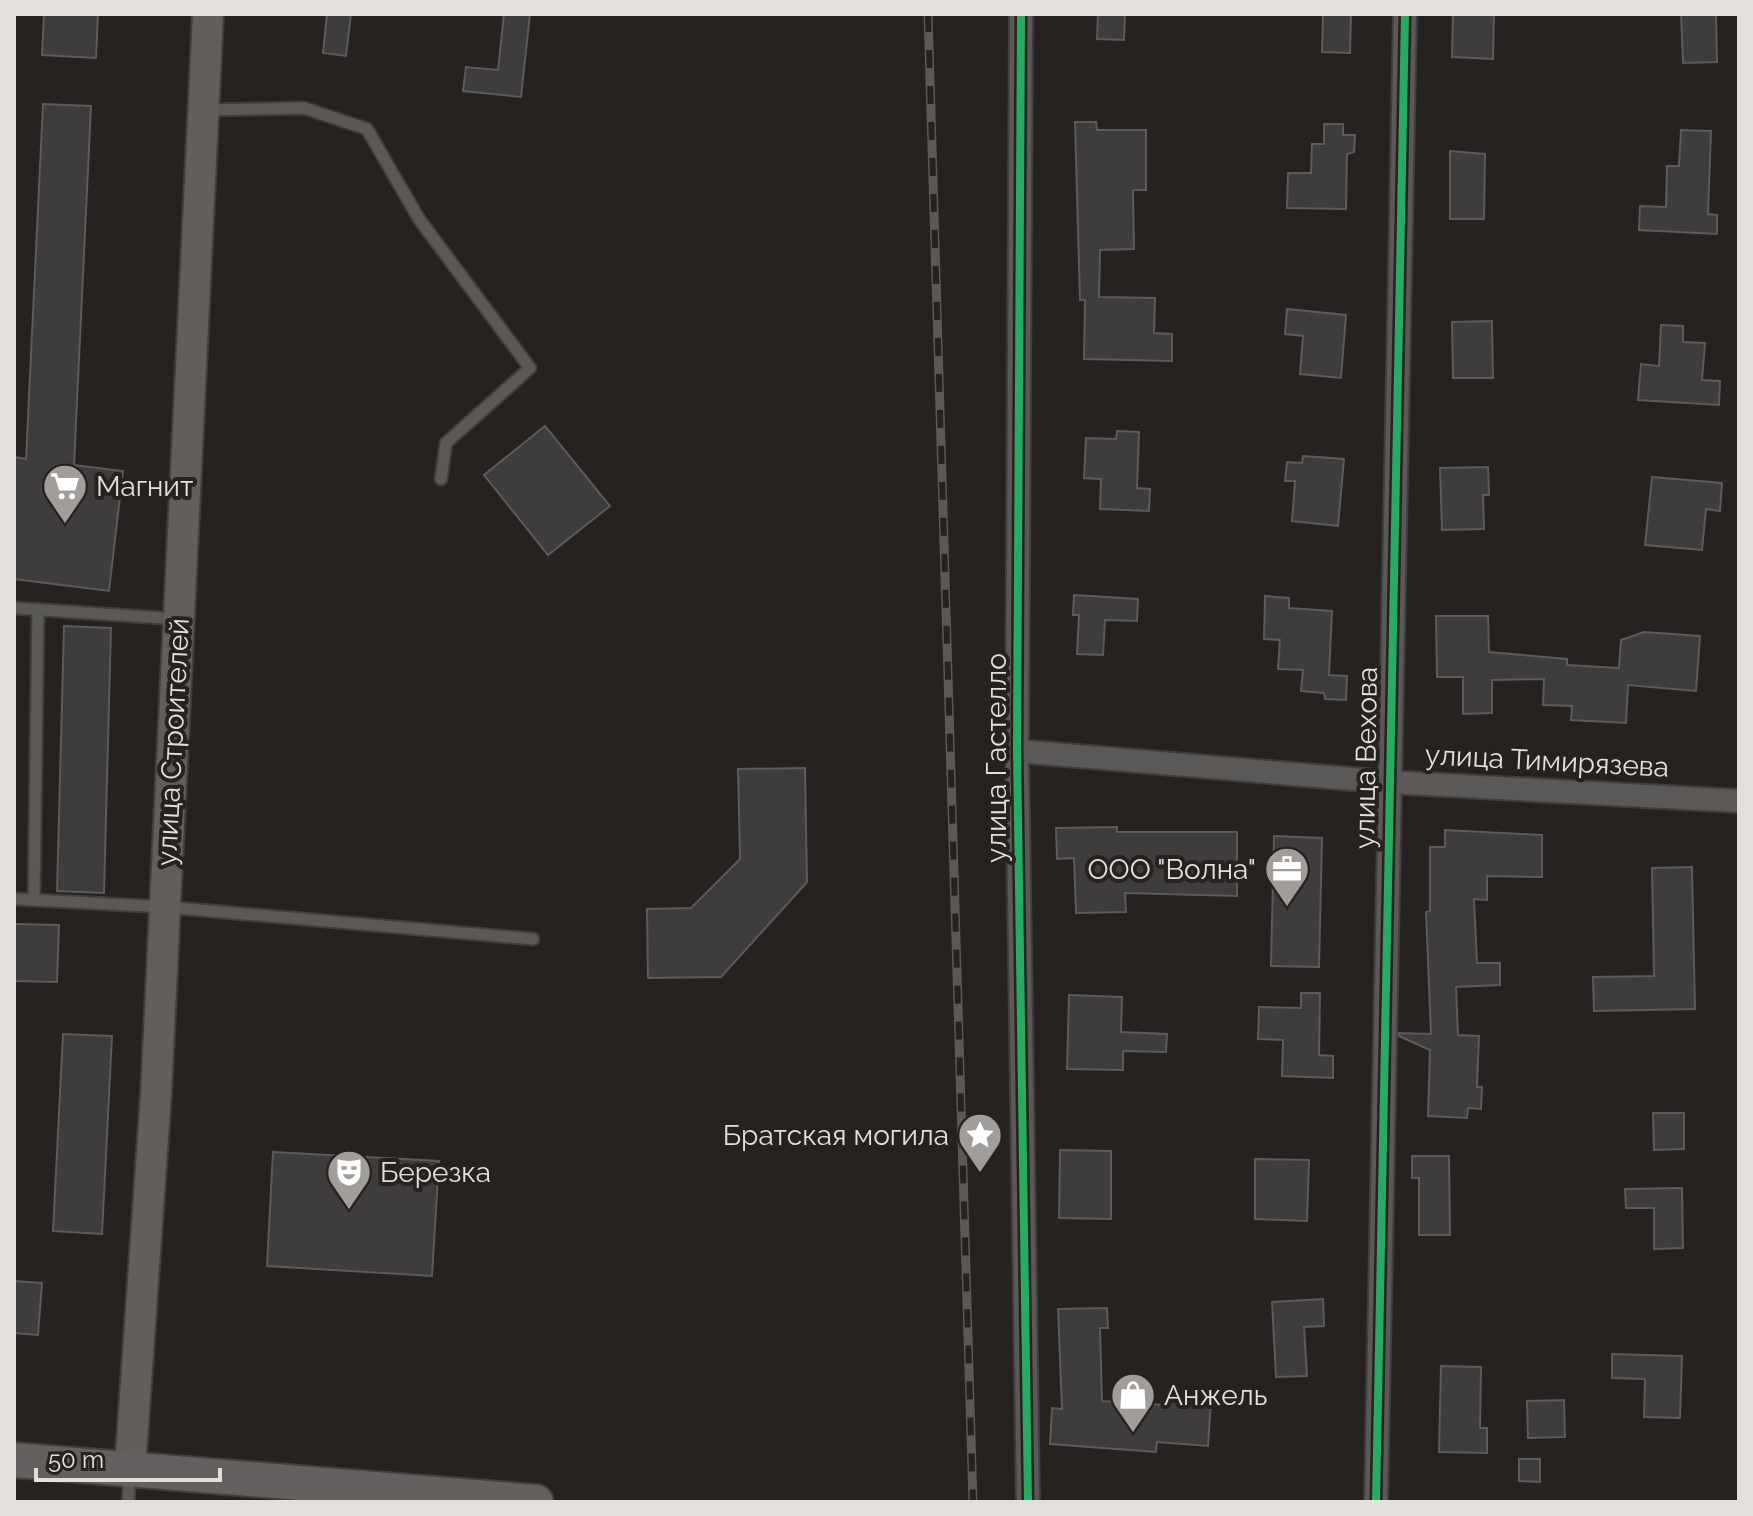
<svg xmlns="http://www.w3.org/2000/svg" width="1753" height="1516" font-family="Raleway,sans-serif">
<rect width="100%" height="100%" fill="#252220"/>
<path fill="#3e3c3d" stroke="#5c5a5b" stroke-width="2" d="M 44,14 L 98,14 L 96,58 L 42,55 Z
M 327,14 L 351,14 L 346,56 L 323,53 Z
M 504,14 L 530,14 L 521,97 L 463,91 L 466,67 L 498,70 Z
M 1098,14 L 1125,14 L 1124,40 L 1097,39 Z
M 1323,14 L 1351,14 L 1350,53 L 1322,52 Z
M 1453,14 L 1494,14 L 1493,59 L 1452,57 Z
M 1681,14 L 1716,14 L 1717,62 L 1683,63 Z
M 43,104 L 91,106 L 74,465 L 123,471 L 109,591 L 14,579 L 14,467 L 15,457 L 26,459 Z
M 1075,122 L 1096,122 L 1097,130 L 1146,130 L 1146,190 L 1133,190 L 1134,249 L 1100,250 L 1099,297 L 1155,298 L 1154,333 L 1172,334 L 1172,361 L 1084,359 L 1085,300 L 1080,300 Z
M 1324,124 L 1343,124 L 1343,135 L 1355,135 L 1354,152 L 1347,154 L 1346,209 L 1287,208 L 1288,173 L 1311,173 L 1312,144 L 1324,144 Z
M 1681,130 L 1711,131 L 1708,214 L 1717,215 L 1717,234 L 1639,230 L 1640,206 L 1666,207 L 1667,166 L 1679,166 Z
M 1450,151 L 1485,154 L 1484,219 L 1450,219 Z
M 1287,309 L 1346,315 L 1341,378 L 1300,374 L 1303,336 L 1285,334 Z
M 1492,321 L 1493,378 L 1453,378 L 1452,322 Z
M 1661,325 L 1683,326 L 1683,342 L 1705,343 L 1702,380 L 1720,381 L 1719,405 L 1638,400 L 1641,364 L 1659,366 Z
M 545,426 L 610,506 L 548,555 L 484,475 Z
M 1117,431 L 1139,432 L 1137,488 L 1150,489 L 1149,511 L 1100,509 L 1101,479 L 1084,478 L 1086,438 L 1116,439 Z
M 1303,456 L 1344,459 L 1338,526 L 1292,521 L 1295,481 L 1285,481 L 1287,462 L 1302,463 Z
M 1488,467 L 1489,495 L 1483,495 L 1484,529 L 1442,530 L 1440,468 Z
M 1652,477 L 1722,483 L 1720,511 L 1706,509 L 1702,550 L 1645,545 Z
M 1074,595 L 1138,599 L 1137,621 L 1105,620 L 1103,655 L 1077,654 L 1079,615 L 1073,615 Z
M 1265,596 L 1289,598 L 1289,608 L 1332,611 L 1329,675 L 1347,676 L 1346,700 L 1325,699 L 1324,693 L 1301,691 L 1303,670 L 1278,669 L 1280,640 L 1264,639 Z
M 1436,616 L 1488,616 L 1489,652 L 1567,659 L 1567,665 L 1619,668 L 1621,640 L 1644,632 L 1700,636 L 1696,691 L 1628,685 L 1626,723 L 1571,720 L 1572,706 L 1543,705 L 1544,679 L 1492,680 L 1492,713 L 1463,714 L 1463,677 L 1437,677 Z
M 64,626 L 111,628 L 104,893 L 57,891 Z
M 805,768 L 807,882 L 721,977 L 648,978 L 647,909 L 691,908 L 740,859 L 738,769 Z
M 1117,827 L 1117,832 L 1237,832 L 1237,896 L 1125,893 L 1126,912 L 1076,913 L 1074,858 L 1057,859 L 1056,828 Z
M 1445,830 L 1542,835 L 1542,877 L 1487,876 L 1487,900 L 1474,899 L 1477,963 L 1500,963 L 1500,985 L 1456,987 L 1458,1035 L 1479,1036 L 1477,1087 L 1482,1087 L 1481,1109 L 1468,1108 L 1467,1118 L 1428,1116 L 1430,1050 L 1399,1036 L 1399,1033 L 1431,1034 L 1426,912 L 1430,911 L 1430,847 L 1445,847 Z
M 1274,836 L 1322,838 L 1319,967 L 1271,966 Z
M 1692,867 L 1695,1009 L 1594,1011 L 1593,977 L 1654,976 L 1652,868 Z
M 14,924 L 59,925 L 57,982 L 14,981 Z
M 1301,993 L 1320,993 L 1319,1055 L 1333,1056 L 1333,1078 L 1282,1076 L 1283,1040 L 1258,1039 L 1259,1007 L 1301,1008 Z
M 1069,995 L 1122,997 L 1121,1032 L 1167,1034 L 1166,1052 L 1123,1051 L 1123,1070 L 1067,1069 Z
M 63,1034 L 112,1036 L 102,1234 L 53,1231 Z
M 1653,1113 L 1684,1113 L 1684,1149 L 1654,1150 Z
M 1060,1150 L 1111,1151 L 1111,1219 L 1059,1218 Z
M 273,1152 L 439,1161 L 432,1276 L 267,1266 Z
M 1412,1156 L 1449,1156 L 1450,1235 L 1419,1235 L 1419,1178 L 1412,1178 Z
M 1255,1159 L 1309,1160 L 1307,1221 L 1255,1219 Z
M 1682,1188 L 1683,1248 L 1654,1249 L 1654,1208 L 1626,1208 L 1625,1189 Z
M 14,1281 L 42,1283 L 38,1335 L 14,1333 Z
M 1323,1299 L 1324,1326 L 1304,1327 L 1307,1376 L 1276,1377 L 1272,1302 Z
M 1107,1308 L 1108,1328 L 1100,1328 L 1102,1401 L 1165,1405 L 1165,1398 L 1211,1401 L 1208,1446 L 1157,1442 L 1156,1452 L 1050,1444 L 1052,1408 L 1062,1409 L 1058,1309 Z
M 1612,1354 L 1682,1356 L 1680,1418 L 1644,1417 L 1645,1379 L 1612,1378 Z
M 1441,1366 L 1481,1367 L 1480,1428 L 1487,1428 L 1487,1453 L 1439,1452 Z
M 1564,1400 L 1565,1437 L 1528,1438 L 1527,1401 Z
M 1519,1459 L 1540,1459 L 1540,1482 L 1519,1481 Z"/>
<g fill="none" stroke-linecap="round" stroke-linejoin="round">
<g stroke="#413e3c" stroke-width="15">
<path id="service" d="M 204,110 L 304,108 L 367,129 L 419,219 L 530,368 L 446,443 L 441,479
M 14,608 L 178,619
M 14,899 L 34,900 L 38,609
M 34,900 L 165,907 L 533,939
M 128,1502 L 130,1474"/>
</g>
<g stroke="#413e3c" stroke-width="26">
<path id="minor" d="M 1021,14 L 1017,751 L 1028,1502
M 1017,751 L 1388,782 L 1739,801
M 1376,1502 L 1405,14"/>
</g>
<g stroke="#413e3c" stroke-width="34">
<path id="secondary" d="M 130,1469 L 156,1094 L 208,14"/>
</g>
<g stroke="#413e3c" stroke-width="38">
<path id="primary" d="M 14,1460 L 536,1502"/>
</g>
<use href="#service" stroke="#5b5957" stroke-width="11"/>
<use href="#minor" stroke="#5b5957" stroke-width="22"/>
<use href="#secondary" stroke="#615e5c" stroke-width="30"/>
<use href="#primary" stroke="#665f60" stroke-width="34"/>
<g stroke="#5b5856" stroke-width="9">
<path id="rail" d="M 928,14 L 973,1502"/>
</g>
<use href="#rail" stroke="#27221e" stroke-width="6" stroke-dasharray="18" stroke-linecap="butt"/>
<g stroke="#27221e" stroke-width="13">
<path id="cycleway" d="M 1021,14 L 1017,751 L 1028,1502
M 1376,1502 L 1405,14"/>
</g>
<use href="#cycleway" stroke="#26ab63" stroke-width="8"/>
</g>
<defs>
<g id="supermarket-pin" transform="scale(2.3)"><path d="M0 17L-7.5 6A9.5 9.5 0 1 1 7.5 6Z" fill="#a09d9a" stroke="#27221e"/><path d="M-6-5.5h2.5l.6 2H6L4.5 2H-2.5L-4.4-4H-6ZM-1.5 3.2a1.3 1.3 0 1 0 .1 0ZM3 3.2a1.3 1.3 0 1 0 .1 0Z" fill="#fff"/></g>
<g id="office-pin" transform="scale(2.3)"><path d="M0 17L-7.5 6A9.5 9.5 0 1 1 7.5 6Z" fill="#a09d9a" stroke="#27221e"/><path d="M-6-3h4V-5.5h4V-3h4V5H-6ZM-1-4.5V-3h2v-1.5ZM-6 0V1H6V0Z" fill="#fff"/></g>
<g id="sight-pin" transform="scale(2.3)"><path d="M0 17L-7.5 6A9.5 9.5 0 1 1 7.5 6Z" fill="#a09d9a" stroke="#27221e"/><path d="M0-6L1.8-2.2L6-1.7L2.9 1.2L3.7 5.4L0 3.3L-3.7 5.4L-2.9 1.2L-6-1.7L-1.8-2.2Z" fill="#fff"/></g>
<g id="theatre-pin" transform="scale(2.3)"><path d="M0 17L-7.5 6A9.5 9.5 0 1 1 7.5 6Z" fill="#a09d9a" stroke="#27221e"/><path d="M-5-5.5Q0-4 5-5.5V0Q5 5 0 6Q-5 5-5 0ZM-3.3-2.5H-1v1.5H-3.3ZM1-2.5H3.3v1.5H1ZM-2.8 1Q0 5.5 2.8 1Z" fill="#fff"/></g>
<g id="shop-pin" transform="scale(2.3)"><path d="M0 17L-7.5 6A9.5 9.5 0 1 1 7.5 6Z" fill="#a09d9a" stroke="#27221e"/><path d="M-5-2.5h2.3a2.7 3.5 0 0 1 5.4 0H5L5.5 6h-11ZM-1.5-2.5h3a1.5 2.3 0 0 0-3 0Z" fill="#fff"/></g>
</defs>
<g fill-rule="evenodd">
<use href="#supermarket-pin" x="65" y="486"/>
<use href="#office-pin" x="1287" y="869"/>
<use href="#sight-pin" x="980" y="1135"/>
<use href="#theatre-pin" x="349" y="1172"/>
<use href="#shop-pin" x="1133" y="1395"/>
</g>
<g text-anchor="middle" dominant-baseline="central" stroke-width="8" stroke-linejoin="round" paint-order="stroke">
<g font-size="28" fill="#e3dfdc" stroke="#27221e" text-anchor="start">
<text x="96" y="486">Магнит</text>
<text x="1256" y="869" text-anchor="end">ООО "Волна"</text>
<text x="949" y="1135" text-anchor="end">Братская могила</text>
<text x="380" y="1172">Березка</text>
<text x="1164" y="1395">Анжель</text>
</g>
<g font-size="28" fill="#e3dfdc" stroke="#27221e">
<text transform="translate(173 742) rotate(-87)">улица Строителей</text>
<text transform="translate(996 758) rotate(-90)">улица Гастелло</text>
<text transform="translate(1366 758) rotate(-89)">улица Вехова</text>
<text transform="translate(1547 761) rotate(3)">улица Тимирязева</text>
</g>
</g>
<rect width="1753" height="1516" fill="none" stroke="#e3dfdc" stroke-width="32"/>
<path d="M36 1468v12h184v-12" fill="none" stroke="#e3dfdc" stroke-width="4"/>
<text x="48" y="1468" font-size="24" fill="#e3dfdc" stroke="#27221e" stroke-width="6" paint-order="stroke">50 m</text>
</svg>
